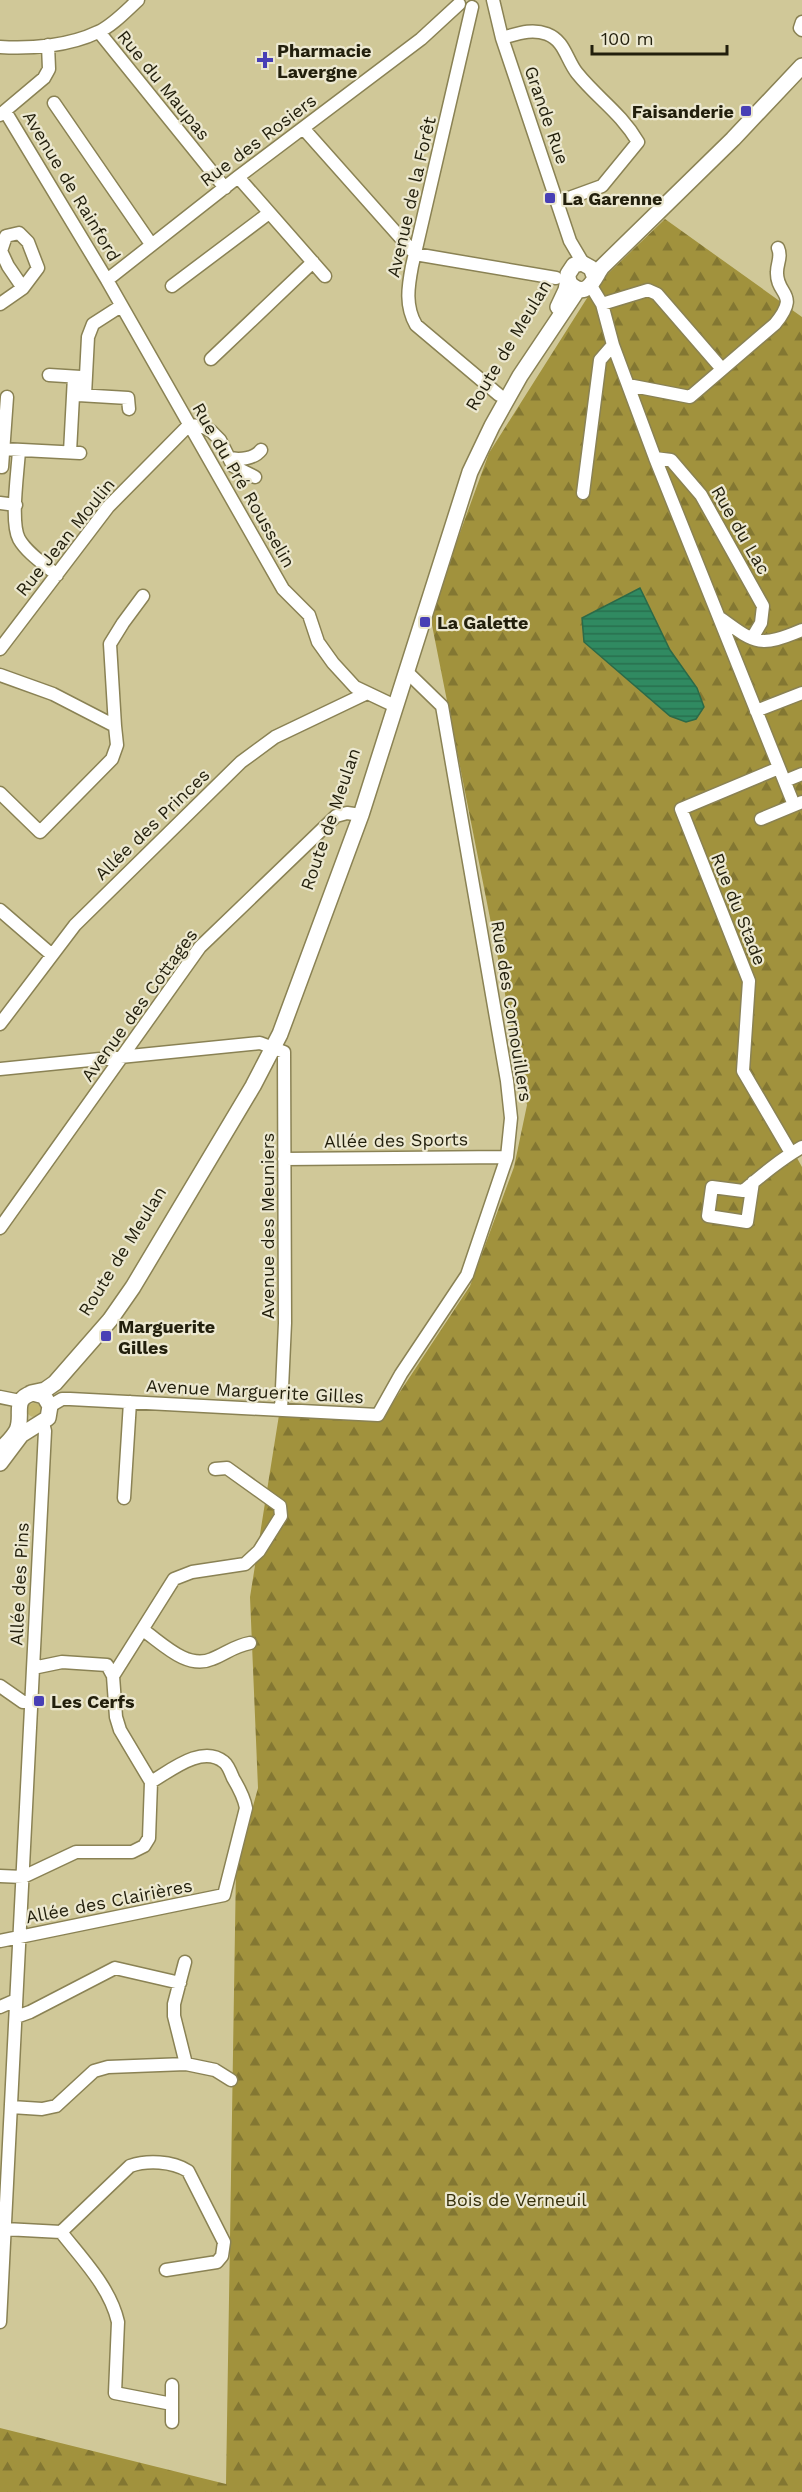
<svg xmlns="http://www.w3.org/2000/svg" width="802" height="2492" font-family="'Work Sans',sans-serif">
<defs>
<pattern id="grass-tufts" width="24" height="20" patternUnits="userSpaceOnUse" patternTransform="scale(1.5)"><rect width="24" height="20" fill="#c3b771"/><path d="M3 7l-1-3M5 7V3M7 7l1-3M15 17l-1-3M17 17v-4M19 17l1-3" fill="none" stroke="#a79d61"/></pattern>
<pattern id="forest-firs" width="22" height="20" patternUnits="userSpaceOnUse" patternTransform="scale(1.5)"><rect width="22" height="20" fill="#a1923d"/><path d="M5 1l3.5 6h-7zM16 11l3.5 6h-7z" fill="#837732"/></pattern>
<pattern id="water-rules" width="6" height="5" patternUnits="userSpaceOnUse" patternTransform="scale(1.5)"><rect width="6" height="5" fill="#308a61"/><path d="M0 2.5h6" fill="none" stroke="#28704e"/></pattern>
</defs>
<rect width="100%" height="100%" fill="#d0c898"/>
<path fill="url(#grass-tufts)" d="M27 1410a7 7 0 1 1 14 0a7 7 0 1 1-14 0Z"/>
<path fill="url(#forest-firs)" fill-rule="evenodd" d="M 665,219 L 802,317 L 802,1154 L 797,1158 L 802,1167 L 802,2492 L 0,2492 L 0,2428 L 226,2484 L 236,1868 L 258,1788 L 250,1597 L 279,1415 L 380,1422 L 470,1286 L 514,1167 L 527,1105 L 430,615 L 489,453 L 594,287 ZM 640,588 L 670,650 L 682,668 L 670,716 L 584,642 Z"/>
<path fill="url(#water-rules)" stroke="#2c6a48" stroke-width="1.5" d="M 640,588 L 670,650 L 697,688 L 704,707 L 696,719 L 686,722 L 670,716 L 584,642 L 582,618 Z"/>
<g fill="none" stroke-linecap="round" stroke-linejoin="round">
<g stroke="#8a8254" stroke-width="15">
<path id="minor" d="M 493,0 L 502,38 L 570,241 L 583,263
M 472,7 L 412,266 C 408,287 405,306 416,325 L 499,395
M 802,22 L 800,28 L 802,30
M 99,32 L 225,188
M 502,38 C 517,34 531,28 547,34 C 565,41 566,59 577,73 C 598,99 620,112 638,142 L 602,186 L 558,202
M 0,47 C 31,49 69,46 98,32 C 112,26 126,11 138,0
M 54,103 L 151,244
M 5,111 L 107,280 L 283,589 L 309,615 L 318,642 L 333,663 L 355,687 L 395,706
M 0,115 L 44,78 L 49,69 L 48,45
M 303,128 L 415,254 L 556,278
M 238,177 L 325,276
M 107,280 L 238,177 L 421,39 L 459,4
M 172,286 L 269,213
M 591,286 L 602,304 L 613,345 L 655,458 L 794,805
M 0,304 L 23,288 L 38,268 L 28,242 L 19,233 L 6,236 L 1,251 L 8,266 L 23,288
M 602,304 L 648,290 L 657,294 L 722,369
M 211,359 L 313,262
M 49,375 L 81,377
M 628,385 L 690,397 L 775,324 C 801,292 776,296 777,272 C 777,263 782,257 778,248
M 78,395 L 128,398 L 129,409
M 85,395 L 88,337 L 93,324 L 121,306
M 3,449 L 80,453
M 19,450 C 18,471 10,522 19,539 C 27,553 44,564 57,575
M 70,452 L 74,377
M 229,458 C 240,460 254,459 261,450
M 655,458 L 671,460 L 701,495 L 763,606 L 761,623 L 752,638
M 2,467 L 7,397
M 583,493 L 600,360 L 613,345
M 0,503 L 16,505
M 719,617 C 756,644 759,648 802,630
M 0,649 L 108,507 L 189,425 L 201,426 L 211,431 L 220,440 L 233,466 L 255,477
M 0,675 L 53,694 L 115,726 L 117,745 L 112,759 L 40,832 L 0,793
M 756,711 L 802,693
M 115,726 L 110,644 L 123,623 L 143,596
M 779,768 L 681,809 L 749,981 L 743,1071 L 791,1153
M 785,781 L 802,774
M 761,819 L 802,802
M 0,910 L 52,955
M 0,1024 L 75,925 L 241,762 L 275,737 L 365,694
M 0,1069 L 260,1043 L 284,1052 L 285,1323 L 281,1410
M 284,1159 L 507,1157
M 753,1182 L 747,1222 L 708,1216 L 712,1187 L 743,1191 C 762,1175 781,1159 802,1147
M 0,1228 L 200,947 L 336,816 L 347,813 L 361,815
M 0,1397 L 20,1401
M 50,1406 L 62,1399 L 70,1399 L 378,1415 L 401,1374 L 467,1275 L 507,1157 L 511,1118 L 507,1081 L 442,706 L 406,671
M 124,1498 L 130,1402
M 143,1630 C 162,1643 187,1670 212,1659 C 227,1653 234,1646 250,1643
M 113,1676 L 174,1579 L 192,1572 L 245,1564 L 259,1551 L 281,1516 L 280,1506 L 227,1468 L 215,1469
M 0,1686 L 23,1702 L 31,1702
M 0,1876 L 23,1877 L 76,1852 L 132,1852 L 144,1846 L 149,1838 L 151,1782 L 120,1730 L 116,1717 L 113,1676 L 107,1665 L 62,1662 L 33,1668
M 0,1941 L 224,1895 L 246,1808 C 244,1797 239,1788 233,1778 C 231,1773 228,1765 224,1762 C 202,1744 170,1771 151,1782
M 185,1962 L 174,2004 L 174,2016 L 186,2064
M 0,2007 L 16,2000
M 16,2017 L 30,2012 L 115,1968 L 180,1983
M 11,2107 L 42,2109 L 56,2106 L 94,2071 L 108,2067 L 186,2064 L 215,2070 L 231,2080
M 5,2229 L 61,2232 C 82,2259 110,2287 118,2322 L 115,2393 L 172,2404
M 61,2232 L 130,2166 C 147,2160 172,2161 188,2171 L 224,2242 L 222,2256 L 217,2262 L 166,2270
M 0,2322 L 45,1431 L 43,1423
M 172,2385 L 172,2422"/>
</g>
<g stroke="#8a8254" stroke-width="18">
<path id="major" d="M 595,278 L 591,268 L 582,263 L 574,265 L 568,274 C 568,280 569,284 574,287 C 589,297 595,276 602,267 L 733,139 L 802,66
M 558,307 L 566,290 L 568,279
M 31,1393 L 45,1390 L 55,1383 L 110,1320 L 133,1287 L 253,1086 L 280,1034 L 361,815 L 470,472 L 492,426 L 520,376 L 577,291 L 581,290
M 0,1450 C 6,1444 13,1438 17,1430 C 24,1415 11,1399 33,1393 L 44,1396 L 50,1406 L 48,1418 L 21,1435 L 0,1463"/>
</g>
<use href="#minor" stroke="#fff" stroke-width="12"/>
<use href="#major" stroke="#fff" stroke-width="15"/>
</g>
<g fill="#483fb5" stroke="#ece8d0" stroke-width="2">
<path d="M262 51h6v6h6v6h-6v6h-6v-6h-6v-6h6z"/>
<rect x="740" y="105" width="12" height="12" rx="3"/>
<rect x="544" y="192" width="12" height="12" rx="3"/>
<rect x="419" y="616" width="12" height="12" rx="3"/>
<rect x="100" y="1330" width="12" height="12" rx="3"/>
<rect x="33" y="1695" width="12" height="12" rx="3"/>
</g>
<g text-anchor="middle" dominant-baseline="central" stroke-width="4.5" stroke-linejoin="round" paint-order="stroke">
<g font-size="18" font-weight="bold" fill="#221f0c" stroke="#ece8d0" text-anchor="start">
<text x="277" y="50">Pharmacie<tspan x="277" dy="21">Lavergne</tspan></text>
<text x="734" y="111" text-anchor="end">Faisanderie</text>
<text x="562" y="198">La Garenne</text>
<text x="437" y="622">La Galette</text>
<text x="118" y="1326">Marguerite<tspan x="118" dy="21">Gilles</tspan></text>
<text x="51" y="1701">Les Cerfs</text>
</g>
<g font-size="18" fill="#221f0c" stroke="#ece8d0">
<text transform="translate(164 85) rotate(51)">Rue du Maupas</text>
<text transform="translate(547 115) rotate(71)">Grande Rue</text>
<text transform="translate(258 140) rotate(-37)">Rue des Rosiers</text>
<text transform="translate(72 186) rotate(59)">Avenue de Rainford</text>
<text transform="translate(411 197) rotate(-77)">Avenue de la Forêt</text>
<text transform="translate(508 345) rotate(-59)">Route de Meulan</text>
<text transform="translate(244 485) rotate(60)">Rue du Pré Rousselin</text>
<text transform="translate(741 530) rotate(60)">Rue du Lac</text>
<text transform="translate(65 537) rotate(-51)">Rue Jean Moulin</text>
<text transform="translate(330 819) rotate(-71)">Route de Meulan</text>
<text transform="translate(152 824) rotate(-44)">Allée des Princes</text>
<text transform="translate(739 909) rotate(68)">Rue du Stade</text>
<text transform="translate(139 1005) rotate(-54)">Avenue des Cottages</text>
<text transform="translate(512 1011) rotate(81)">Rue des Cornouillers</text>
<text transform="translate(396 1140) rotate(-1)">Allée des Sports</text>
<text transform="translate(267 1226) rotate(-90)">Avenue des Meuniers</text>
<text transform="translate(122 1251) rotate(-58)">Route de Meulan</text>
<text transform="translate(255 1391) rotate(3)">Avenue Marguerite Gilles</text>
<text transform="translate(19 1584) rotate(-87)">Allée des Pins</text>
<text transform="translate(109 1901) rotate(-11)">Allée des Clairières</text>
</g>
<g font-size="18" fill="#36300a" stroke="#ece8d0">
<text x="516" y="2199">Bois de Verneuil</text>
</g>
</g>
<path d="M592 45v9h135v-9" fill="none" stroke="#221f0c" stroke-width="3"/>
<text x="601" y="45" font-size="18" fill="#221f0c" stroke="#ece8d0" stroke-width="4.5" paint-order="stroke">100 m</text>
</svg>
